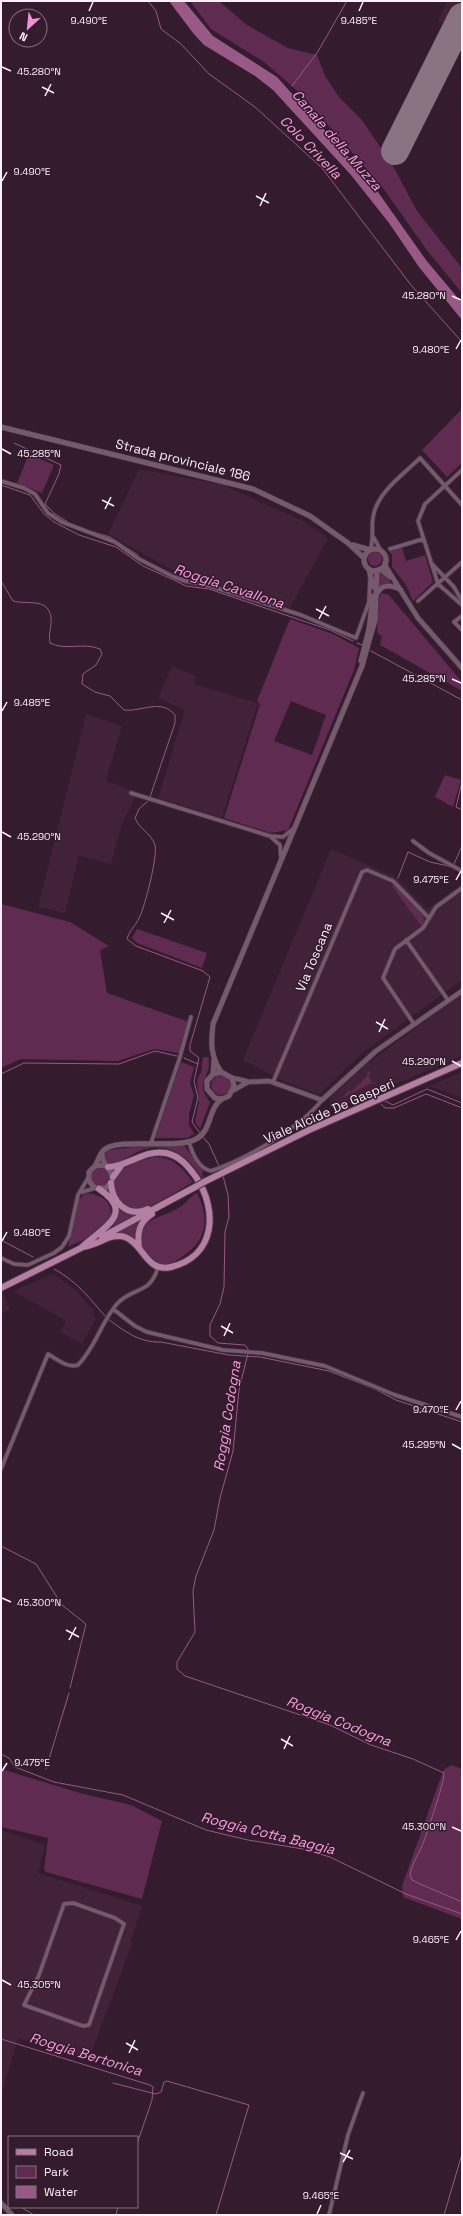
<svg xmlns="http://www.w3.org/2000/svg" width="463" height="2216" font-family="'Space Grotesk',sans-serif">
<rect width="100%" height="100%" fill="#341b2d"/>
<path fill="#412239" d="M 447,1 L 462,1 L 462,38 L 400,161 L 393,166 L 382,149 L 392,134 L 446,24 L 438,21 Z
M 139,469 L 223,485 L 303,521 L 328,538 L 290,608 L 183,576 L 108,534 Z
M 172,666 L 196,676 L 194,684 L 258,703 L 222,818 L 158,798 L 185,710 L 158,698 Z
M 86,714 L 122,726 L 106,781 L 138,792 L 122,824 L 111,864 L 79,856 L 65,913 L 38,907 Z
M 331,849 L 396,877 L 427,909 L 462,884 L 462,980 L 362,1053 L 319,1095 L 279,1079 L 243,1060 Z
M 462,994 L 462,1056 L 335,1110 L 329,1099 L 364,1066 Z
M 462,1072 L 462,1098 L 435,1088 L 427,1087 Z
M 53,1274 L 77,1291 L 95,1312 L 93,1315 L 96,1319 L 82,1344 L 60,1332 L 66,1321 L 13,1291 Z
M 3,1292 L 10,1310 L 1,1314 L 1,1293 Z
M 1,1830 L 45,1845 L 38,1873 L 142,1906 L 131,1941 L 132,1944 L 89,2059 L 46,2044 L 45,2046 L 18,2038 L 1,2097 Z"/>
<path fill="#5f2b51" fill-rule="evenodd" d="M 190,1 L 219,1 L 247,25 L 288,48 L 317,55 L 325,76 L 339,97 L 362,120 L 393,166 L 417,211 L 462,268 L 462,293 L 426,249 L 383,188 L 301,94 L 264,62 L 211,29 Z
M 462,409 L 462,463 L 447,477 L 422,450 Z
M 29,454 L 54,465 L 42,493 L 17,483 Z
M 402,547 L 406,561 L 425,555 L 433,582 L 413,601 L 406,585 L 392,567 L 392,555 L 389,551 Z
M368 559a7 7 0 1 1 14 0a7 7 0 1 1-14 0Z
M 381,573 L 394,585 L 379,587 L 377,578 Z
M 382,593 L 389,595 L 462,682 L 462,691 L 380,645 L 382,636 L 378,634 L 377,630 L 379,598 Z
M 290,619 L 333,634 L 359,648 L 354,670 L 288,830 L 271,833 L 224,818 L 260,704 L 257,701 ZM 291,701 L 326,715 L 312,755 L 274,741 Z
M 445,775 L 461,780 L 453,807 L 435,797 Z
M 394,884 L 423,915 L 424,922 L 421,926 L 392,886 Z
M 1,904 L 70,922 L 109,946 L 100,950 L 107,993 L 189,1022 L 179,1053 L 154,1049 L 118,1061 L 21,1059 L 1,1068 Z
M 137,929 L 207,953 L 202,968 L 137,943 L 132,938 Z
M 203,1057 L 209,1057 C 208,1061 210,1066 208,1070 C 203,1086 199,1087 210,1102 L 200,1129 L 195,1122 L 199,1101 L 197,1080 L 201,1072 Z
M 181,1062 L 194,1067 L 190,1083 L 194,1095 L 189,1114 L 189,1125 L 194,1134 L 187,1138 L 155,1138 Z
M 370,1071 L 371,1073 L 369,1075 L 372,1083 L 375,1082 L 375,1085 L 372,1083 L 342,1098 L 349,1090 L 351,1092 L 368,1075 L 367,1072 Z
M211 1085a10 10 0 1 1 20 0a10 10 0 1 1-20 0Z
M 142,1146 L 185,1146 L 203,1171 L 202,1174 L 204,1177 L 202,1178 C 189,1157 169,1141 142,1150 C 131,1154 123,1162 111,1164 L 105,1161 L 104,1155 L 108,1150 Z
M 154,1157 C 172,1156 183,1168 193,1182 C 183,1188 149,1209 140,1209 C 120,1211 105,1188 120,1172 C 129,1163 143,1160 154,1157 Z
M90 1177a10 10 0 1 1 20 0a10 10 0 1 1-20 0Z
M 88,1193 C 97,1195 105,1197 109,1205 C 120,1229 84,1239 68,1247 L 79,1200 L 83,1195 Z
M 197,1193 C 210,1217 207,1241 183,1256 C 175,1262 168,1266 157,1265 L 142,1250 C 137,1216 157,1221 180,1207 C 187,1203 190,1196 197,1193 Z
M 117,1208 L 122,1212 L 136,1215 L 113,1227 L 117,1216 Z
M 140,1221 L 135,1233 L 135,1241 L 114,1234 Z
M 452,1765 L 462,1769 L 462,1919 L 403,1897 L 402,1886 L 438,1785 L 444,1769 Z
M 1,1769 L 80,1793 L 131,1805 L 162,1821 L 142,1899 L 46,1872 L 44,1869 L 48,1838 L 1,1827 Z"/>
<path fill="#985986" d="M 169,1 L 184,1 L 213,36 L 277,77 L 353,162 L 373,185 L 426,260 L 462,303 L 462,320 L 419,267 L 389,223 L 351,175 L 273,90 L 255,76 L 204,45 L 193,33 Z"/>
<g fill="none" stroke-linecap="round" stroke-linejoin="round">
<path stroke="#985986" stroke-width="1" d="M 148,1 L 156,11 L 161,29 L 181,44 L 209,74 L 255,107 L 322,168 L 411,285 L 462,342
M 292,86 L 317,53 L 347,1
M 14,443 L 61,465 L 59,474 L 45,504 L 55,514 L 71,524
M 1,485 L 30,495 L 44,514 L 54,522 L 79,535 L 116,547 L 143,566 L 178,582 L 186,586 L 209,589 L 330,630 L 353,641
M 93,532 L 110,537 L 138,555
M 1,581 L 13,601 C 26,605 49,597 51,618 C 52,627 48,633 50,643 C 65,651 84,642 100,649 L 102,654 L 96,665 L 83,674 L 82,684 L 95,692 L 110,696 L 124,710 C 142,712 161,698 175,715 L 175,723 L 150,797
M 357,643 L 362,645
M 371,651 L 462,700
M 462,782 L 456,807 L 462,810
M 149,800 L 139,809 L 135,818 C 139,829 151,833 155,845 C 158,855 145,907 139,918 C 136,925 129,931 127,939 L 136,946 L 203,971 L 210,977 L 190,1045 L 190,1051 L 199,1058 L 194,1081 L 198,1098 L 192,1122 L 200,1133
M 454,864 L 462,846
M 398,878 L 408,852 L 430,862 L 453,867
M 184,1058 L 198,1064
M 1,1074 L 24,1063 L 119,1064 L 155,1051 L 177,1056
M 385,1101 L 393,1105 L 427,1089 L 462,1103
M 381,1104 L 385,1108 L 394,1108 L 426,1094 L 462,1108
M 203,1137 L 209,1144 L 219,1166
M 223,1176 L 228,1195 L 229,1217 L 225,1232 L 224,1287 L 220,1304 L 210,1325 L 210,1336 L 218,1343 L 245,1345 L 248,1349 L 248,1353 L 239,1390 L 233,1451 L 220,1498 L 214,1530 L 196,1576 L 193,1591 L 195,1632 L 177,1662 L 177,1669 L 185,1676 L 330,1725 L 371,1745 L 413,1759 L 444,1773 C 445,1780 428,1830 424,1841 C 420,1853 412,1862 410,1875 L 412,1880 L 418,1883 L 462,1902
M 1,1240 L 33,1257
M 54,1269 C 78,1282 88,1297 106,1317
M 108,1319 C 124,1331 140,1343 161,1342 L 229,1355 L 260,1357 L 329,1371 L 375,1389 L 396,1400 L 462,1422
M 1,1546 L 36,1564 L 62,1605 L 86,1624 L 70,1688
M 1,1754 L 9,1758 L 15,1767 L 54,1782 L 123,1795 L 206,1830 L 248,1840 L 303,1849 L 330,1857 L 406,1894 L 462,1914
M 46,1769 L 69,1693
M 1,2039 L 150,2085 L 153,2087 L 152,2100 L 137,2144
M 113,2083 L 156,2094 L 161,2092 L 164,2082 L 167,2081 L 249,2105 L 216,2215
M 21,2207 L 34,2215
M 116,2215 L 118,2207
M 444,2215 L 462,2154"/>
<path stroke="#887382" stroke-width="28" d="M 395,151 L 462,17"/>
<g stroke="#4c3847" stroke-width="5">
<path id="minor" d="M 462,470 L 425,504 L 418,521 L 438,584 L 462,605
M 1,481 L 24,488 L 35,494 L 48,513 L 62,522 L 115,542 L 139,559 L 172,576 L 185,581 L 210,586 L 301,615 L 356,638 L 369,602 L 370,578
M 374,538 L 381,551
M 390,549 L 423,539
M 370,550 C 375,537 370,526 374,513 C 379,491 405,473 420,458 L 462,505
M 431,563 L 454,587 L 462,601
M 418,601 L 462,562
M 462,616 L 454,622 L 462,630
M 131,793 L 270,836 L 283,837 L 293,829
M 272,838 L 280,845 L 281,858
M 413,841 L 429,853 L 462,871
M 406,940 L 448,1000
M 414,1024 L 383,978 L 395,949 L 423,928 L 436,907 L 462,888
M 273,1082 L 362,872 L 367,870 L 393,881 L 429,918
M 189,1142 C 192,1153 199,1169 211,1171 C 246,1159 299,1129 322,1100
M 151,1143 L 179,1060 L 191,1017
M 82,1192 L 95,1188
M 1,1258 L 14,1264 L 28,1265 L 54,1253 L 62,1247 L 69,1236 L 78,1195 L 88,1178
M 113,1309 L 135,1326 L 147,1332 L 223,1350 L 262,1353 L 325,1366 L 395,1395 L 462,1417
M 1,1469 L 48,1354 C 58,1360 67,1368 78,1365 C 95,1348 101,1323 116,1305 C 132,1286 150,1296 158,1267
M 73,1903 L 115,1918 L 124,1924 L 89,2025 L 83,2026 L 24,2005 L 39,1975 L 64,1904 Z
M 329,2215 L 348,2135 L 363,2093"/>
</g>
<g stroke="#4c3847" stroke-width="6">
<path id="tertiary" d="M 385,563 L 386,567 L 418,618 L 462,668
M 380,569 L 390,577
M 377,594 C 382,583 392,585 401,590
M 232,1078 L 246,1081
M 234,1090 L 248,1082 L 269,1081 L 322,1100 L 376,1051 L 462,991"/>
</g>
<g stroke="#4c3847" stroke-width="6">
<path id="secondary" d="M 1,427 L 253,489 L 310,516 L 348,543 L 364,558
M 353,545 L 370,550
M364 560a11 11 0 1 1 22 0a11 11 0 1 1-22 0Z
M 369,569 L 373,587
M 361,661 L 369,629 L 373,596
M 221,1072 C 210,1055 211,1043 213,1024 L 362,666 L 375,620 L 377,570
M 213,1074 L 221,1072 L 232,1078 L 234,1086 L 229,1096 L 222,1099 L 215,1098 L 207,1089 L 207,1081 L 213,1074 L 214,1060
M 102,1155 C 102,1166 114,1169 112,1181 L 106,1188 L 95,1188 L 89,1181 L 89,1172 L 95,1166 L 105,1165
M 95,1166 C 98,1161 100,1153 104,1150 C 117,1137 177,1150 196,1139 C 212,1131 208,1108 222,1099
M 1,2203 L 12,2215"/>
</g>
<g stroke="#4c3847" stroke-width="8">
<path id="primary" d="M 113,1177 L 121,1166
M 204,1182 L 309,1130 L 462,1063
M 111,1183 C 112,1203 128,1218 148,1209
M 102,1237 L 197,1186
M 82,1247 C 98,1246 110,1232 125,1237 C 144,1244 146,1273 171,1267 C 216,1256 218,1210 196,1177 C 188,1166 180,1156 166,1153 C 144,1149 128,1167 108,1167
M 82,1247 C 99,1230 138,1214 99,1189
M 139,1248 C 137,1233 139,1222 152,1214
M 1,1288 L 85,1246"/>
</g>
<use href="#minor" stroke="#76596d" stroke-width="3.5"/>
<use href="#tertiary" stroke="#76596d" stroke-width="4.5"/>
<use href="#secondary" stroke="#76596d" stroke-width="5"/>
<use href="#primary" stroke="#b57fa4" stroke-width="6"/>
<g stroke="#4c3847" stroke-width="8" stroke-linecap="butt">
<path id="primary-bridge" d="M 197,1186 L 204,1182"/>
</g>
<use href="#primary-bridge" stroke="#b57fa4" stroke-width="6"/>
</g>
<path fill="none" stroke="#fdeff8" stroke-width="1.5" d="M 89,11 L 93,2M 359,11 L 363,2M 2,67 L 11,71M 42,87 L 54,93M 45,96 L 51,84M 2,181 L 7,172M 256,196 L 269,203M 260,206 L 266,193M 452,296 L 461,300M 456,349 L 461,340M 2,449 L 11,454M 102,500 L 114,506M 105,509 L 111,497M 316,609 L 329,616M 319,619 L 326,606M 452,679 L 461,683M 2,711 L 7,702M 2,832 L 11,837M 456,880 L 461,871M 161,913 L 174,920M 164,923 L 171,910M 376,1022 L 388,1029M 379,1032 L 385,1019M 452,1061 L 461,1066M 2,1241 L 7,1232M 221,1326 L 233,1333M 224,1336 L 230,1323M 456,1410 L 461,1401M 452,1444 L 461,1449M 2,1598 L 11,1602M 66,1630 L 79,1637M 69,1640 L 76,1627M 281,1739 L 293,1746M 284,1749 L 290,1736M 2,1771 L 7,1763M 452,1827 L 461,1831M 456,1940 L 461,1931M 2,1980 L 11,1985M 126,2043 L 138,2050M 129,2053 L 135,2040M 340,2153 L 353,2159M 343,2162 L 350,2150M 317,2214 L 321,2205"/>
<g text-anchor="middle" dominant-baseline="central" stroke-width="3" stroke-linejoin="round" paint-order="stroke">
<g font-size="13" fill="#fdeff8" stroke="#341b2d">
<text transform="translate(183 460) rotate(14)">Strada provinciale 186</text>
<text transform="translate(314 957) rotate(-67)">Via Toscana</text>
<text transform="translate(329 1111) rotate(-24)">Viale Alcide De Gasperi</text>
</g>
<g font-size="14" font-style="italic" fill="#fa9fdf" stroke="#341b2d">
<text transform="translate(337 140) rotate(49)">Canale della Muzza</text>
<text transform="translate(311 147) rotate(46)">Colo Crivella</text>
<text transform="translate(229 586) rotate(18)">Roggia Cavallona</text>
<text transform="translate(227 1416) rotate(-81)">Roggia Codogna</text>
<text transform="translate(339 1721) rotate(22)">Roggia Codogna</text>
<text transform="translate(268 1833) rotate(14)">Roggia Cotta Baggia</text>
<text transform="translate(86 2054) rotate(17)">Roggia Bertonica</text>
</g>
</g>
<g font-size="10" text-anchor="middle" fill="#fdeff8" stroke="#341b2d" stroke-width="3" stroke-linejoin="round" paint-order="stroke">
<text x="89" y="24">9.490°E</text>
<text x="359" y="24">9.485°E</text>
<text x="39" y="75">45.280°N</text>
<text x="32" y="175">9.490°E</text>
<text x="424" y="299">45.280°N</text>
<text x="431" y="353">9.480°E</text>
<text x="39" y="457">45.285°N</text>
<text x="424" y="682">45.285°N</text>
<text x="32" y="706">9.485°E</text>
<text x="39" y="840">45.290°N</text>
<text x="431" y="883">9.475°E</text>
<text x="424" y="1065">45.290°N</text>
<text x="32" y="1236">9.480°E</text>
<text x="431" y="1413">9.470°E</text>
<text x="424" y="1448">45.295°N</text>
<text x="39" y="1606">45.300°N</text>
<text x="32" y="1766">9.475°E</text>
<text x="424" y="1830">45.300°N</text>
<text x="431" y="1943">9.465°E</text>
<text x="39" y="1988">45.305°N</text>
<text x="321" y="2199">9.465°E</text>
</g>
<rect width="463" height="2216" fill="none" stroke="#fdeff8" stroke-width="4"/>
<rect x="8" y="2136" width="130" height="72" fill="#341b2d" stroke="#84707e"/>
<rect x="16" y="2149" width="20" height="6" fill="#b57fa4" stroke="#84707e"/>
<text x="44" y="2156" font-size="12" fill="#fdeff8">Road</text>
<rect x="16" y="2166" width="20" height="12" fill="#5f2b51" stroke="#84707e"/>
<text x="44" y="2176" font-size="12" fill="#fdeff8">Park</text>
<rect x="16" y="2186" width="20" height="12" fill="#985986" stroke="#84707e"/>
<text x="44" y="2196" font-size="12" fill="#fdeff8">Water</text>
<g transform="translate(28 28) rotate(207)"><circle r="19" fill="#341b2d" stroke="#84707e"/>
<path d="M0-3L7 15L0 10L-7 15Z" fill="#f291d6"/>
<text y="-6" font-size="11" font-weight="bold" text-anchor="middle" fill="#fdeff8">N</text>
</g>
</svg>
